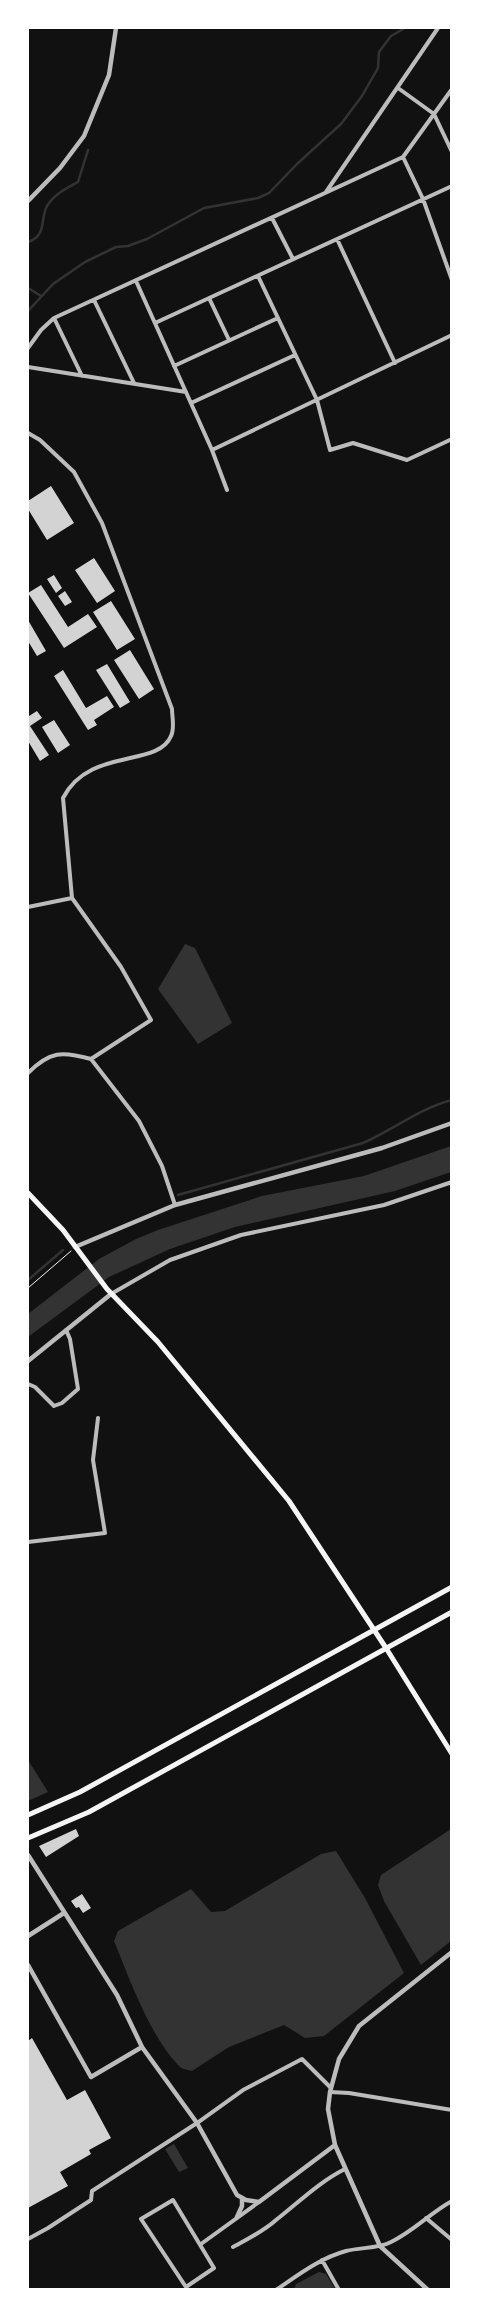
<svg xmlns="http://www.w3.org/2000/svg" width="479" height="2317" font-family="Rubik,sans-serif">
<rect width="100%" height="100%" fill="#111"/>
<path fill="#333" d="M 185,944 L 195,948 L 232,1023 L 198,1044 L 158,989 Z
M 451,1146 L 451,1172 L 395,1191 L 235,1227 L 170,1249 L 109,1277 L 28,1337 L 28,1314 L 99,1259 L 136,1239 L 158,1230 L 262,1196 L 364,1176 Z
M 28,1760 L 48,1792 L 28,1801 Z
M 451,1829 L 451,1941 L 421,1965 L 384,1901 L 378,1885 L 381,1875 Z
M 336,1851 L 365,1898 L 404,1973 L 324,2036 L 305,2038 L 284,2025 L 229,2047 L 192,2071 C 188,2070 181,2069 178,2065 C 149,2034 130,1980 114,1941 L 118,1931 L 191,1889 L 211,1912 L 225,1911 L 321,1854 Z
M 174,2144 L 188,2168 L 179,2172 L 165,2149 Z
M 319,2272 L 326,2274 L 335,2289 L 294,2289 L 296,2284 Z"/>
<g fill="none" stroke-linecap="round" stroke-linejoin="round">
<path stroke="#333" stroke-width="2.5" d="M 28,242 C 47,236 40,219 47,206 C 54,194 67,188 78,182 L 88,150
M 28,288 L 41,296
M 28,311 L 53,284 L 85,262 L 116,247 L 128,246 L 147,239 L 204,208 L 258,198 L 269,193 L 298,163 L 341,124 L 362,96 L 378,68 L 379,52 L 391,36 L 405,28
M 178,1195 L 363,1143 C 393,1130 420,1108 452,1100
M 28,1280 L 63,1250"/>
</g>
<path fill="#d3d3d3" d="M 51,486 L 74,523 L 47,540 L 28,509 L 28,501 Z
M 94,558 L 115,591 L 97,603 L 75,570 Z
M 54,575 L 62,588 L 56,593 L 47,579 Z
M 41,585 L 68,627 L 88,614 L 97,627 L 64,648 L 28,593 Z
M 65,591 L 72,602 L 65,606 L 58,596 Z
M 111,601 L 135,639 L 117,650 L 93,612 Z
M 28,620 L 46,651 L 37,656 L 28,641 Z
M 130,650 L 154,689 L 139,699 L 114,660 Z
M 107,664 L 130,702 L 120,708 L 96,670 Z
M 63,670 L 86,708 L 107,696 L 114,707 L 94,720 L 97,725 L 88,730 L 54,676 Z
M 37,711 L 42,718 L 30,726 L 49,755 L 40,761 L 28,741 L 28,713 L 29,716 Z
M 54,720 L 70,745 L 58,753 L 42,727 Z
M 76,1829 L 79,1836 L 46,1857 L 39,1846 Z
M 82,1894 L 91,1908 L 83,1913 L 79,1907 L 76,1908 L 71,1901 Z
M 32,2038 L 67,2100 L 85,2090 L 111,2138 L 89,2150 L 91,2154 L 60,2172 L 68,2186 L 28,2208 L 28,2041 Z"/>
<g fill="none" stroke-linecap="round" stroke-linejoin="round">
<path stroke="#f5f5f5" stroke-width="1" d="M 28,1288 L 71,1251"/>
<path stroke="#bcbcbc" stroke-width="4" d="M 398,88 L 434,114 L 452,152
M 403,157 L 423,199 L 452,280
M 326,192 L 438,28
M 272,218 L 293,259
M 337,239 L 395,363
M 258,276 L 317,400 L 330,450 L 353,443 L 407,460 L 452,439
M 136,281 L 212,450 L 227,490
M 209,298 L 229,340
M 94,300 L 134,383
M 54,318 L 82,376
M 155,323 L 452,186
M 28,348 L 41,330 L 54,318 L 403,157 L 452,89
M 174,366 L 278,318
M 28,367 L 186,392
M 191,403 L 295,355
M 28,433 L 40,440 L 74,472 L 102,523 L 172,709 C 172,717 175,728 171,736 C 158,768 89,747 63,798 L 72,898 L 121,967 L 151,1020 L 91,1059 L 139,1121 L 162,1166 L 175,1205
M 212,450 L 452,335
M 28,907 L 72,898
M 28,1073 C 50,1051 62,1051 91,1059
M 111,1294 L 170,1260 L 241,1235 L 384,1205 L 452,1182
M 28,1384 L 35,1387 L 54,1406 L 62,1403 L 78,1389 L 70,1339 L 66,1330
M 28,1542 L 105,1533 L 93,1460 L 98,1418
M 330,2092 L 349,2093 L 452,2110
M 173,2200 L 214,2268 L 186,2287 L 141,2219 Z
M 426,2218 L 452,2240
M 28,2239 L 48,2228 L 91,2200 L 92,2191 L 197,2123 L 243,2090 L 302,2059 L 331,2088
M 201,2244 L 259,2202
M 233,2247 C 248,2239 264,2231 276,2220 C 299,2202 319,2182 345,2169
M 322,2260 L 339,2290
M 276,2290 C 298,2275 320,2258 346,2251 C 361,2247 378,2249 391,2242 C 414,2231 430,2213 452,2201"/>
<path stroke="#bcbcbc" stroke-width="4.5" d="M 28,201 L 60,168 L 84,136 L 109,75 L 116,28
M 75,1247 L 175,1205 L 382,1148 L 452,1123
M 28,1361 L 111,1294
M 28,1855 L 117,1995 L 142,2047 L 197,2123 L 237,2195 L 246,2200 L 259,2202 L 335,2145
M 28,1936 L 64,1913
M 28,1965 L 91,2077 L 142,2047
M 237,2217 L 242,2206 L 242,2198
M 428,2290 L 380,2246 L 335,2145 L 328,2109 L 330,2092 L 339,2059 L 359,2026 L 452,1952"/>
<path stroke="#f5f5f5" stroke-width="5" d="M 28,1193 L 63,1230 L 107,1289 L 158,1342 L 289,1501 L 386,1648 L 452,1754
M 28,1815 L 80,1792 L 452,1587
M 28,1838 L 89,1812 L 452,1612"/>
</g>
<rect width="479" height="2317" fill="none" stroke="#ffffff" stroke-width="58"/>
</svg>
